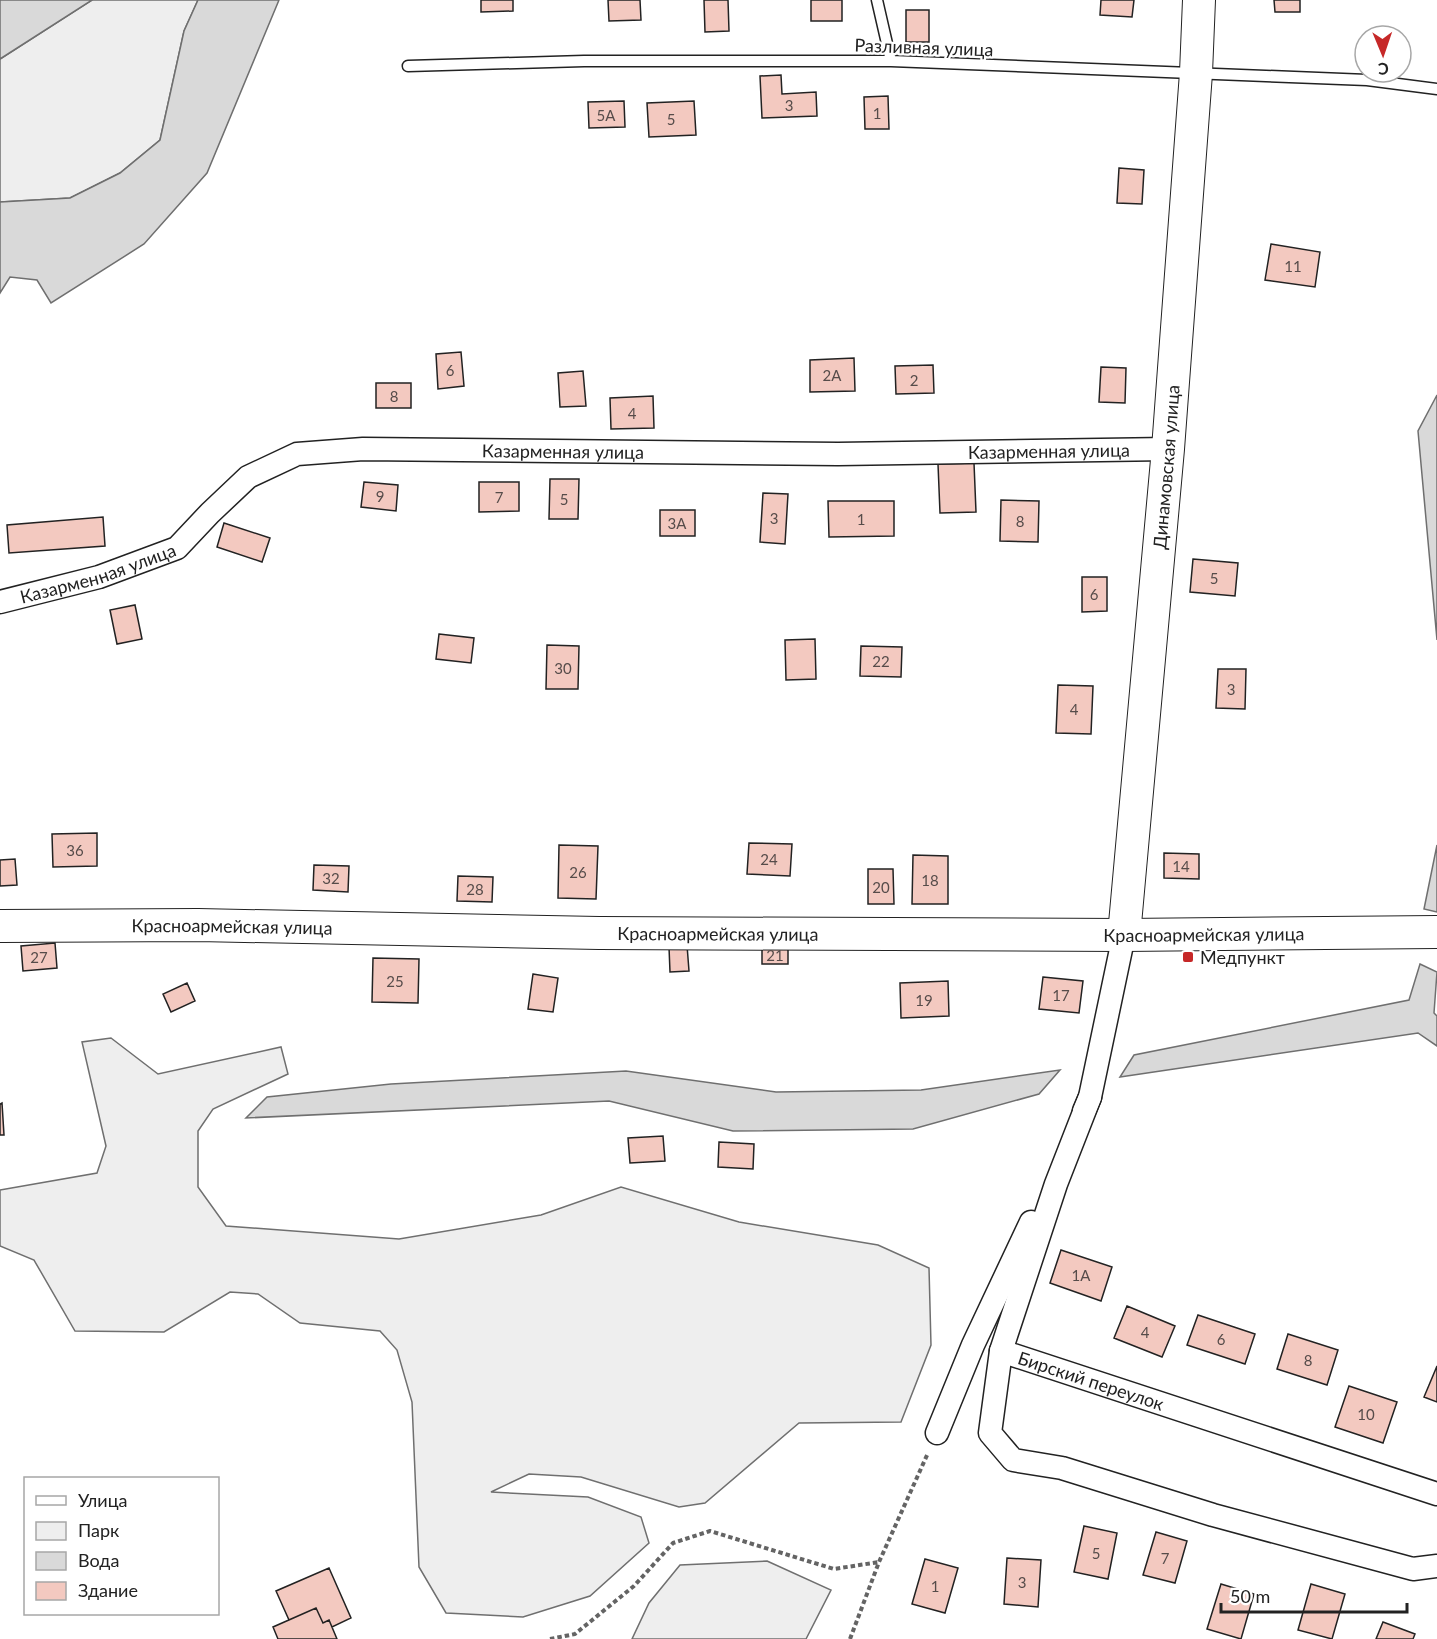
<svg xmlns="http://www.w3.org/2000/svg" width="1437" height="1639" font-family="Lato,sans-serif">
<rect width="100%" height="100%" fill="#fff"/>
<path fill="#eee" stroke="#6f6f6f" stroke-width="1.5" d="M 92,0 L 198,0 L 184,31 L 160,140 L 120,173 L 70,198 L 0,202 L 0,59 Z
M 111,1038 L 158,1074 L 281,1047 L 288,1074 L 213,1109 L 198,1131 L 198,1187 L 226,1226 L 399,1239 L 541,1215 L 621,1187 L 739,1222 L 878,1245 L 929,1268 L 931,1345 L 901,1422 L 799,1423 L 705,1503 L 679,1507 L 581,1477 L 529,1474 L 491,1492 L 588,1497 L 641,1517 L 649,1543 L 590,1596 L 523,1617 L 446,1613 L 419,1567 L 412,1402 L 397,1350 L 380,1331 L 300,1323 L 258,1294 L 230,1292 L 164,1332 L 75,1331 L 34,1260 L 0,1246 L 0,1190 L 97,1173 L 106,1146 L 82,1042 Z
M 767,1561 L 831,1590 L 806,1639 L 632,1639 L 649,1603 L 680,1565 Z"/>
<path fill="#d9d9d9" stroke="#6f6f6f" stroke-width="1.5" d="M 0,0 L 92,0 L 0,59 Z
M 198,0 L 279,0 L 207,173 L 144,244 L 51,303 L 37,280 L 10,277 L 0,293 L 0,202 L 70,198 L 120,173 L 160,140 L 184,31 Z
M 1437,395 L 1437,640 L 1418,431 Z
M 1437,845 L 1437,912 L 1424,909 Z
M 1420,964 L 1437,972 L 1434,1013 L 1437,1016 L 1437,1046 L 1418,1033 L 1120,1077 L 1134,1055 L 1409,1000 Z
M 1060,1070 L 1039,1094 L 913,1129 L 733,1131 L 609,1101 L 246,1118 L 267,1097 L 391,1084 L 626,1071 L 776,1092 L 921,1090 Z"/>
<path fill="#f3c9c0" stroke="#222" stroke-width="1.5" d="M 481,0 L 513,0 L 513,11 L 481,12 Z
M 608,0 L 640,0 L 641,20 L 609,21 Z
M 704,0 L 728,0 L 729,31 L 705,32 Z
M 811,0 L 842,0 L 842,21 L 811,21 Z
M 1101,0 L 1134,0 L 1132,17 L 1100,15 Z
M 1274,0 L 1300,0 L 1300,12 L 1275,12 Z
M 906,10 L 929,10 L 929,42 L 906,42 Z
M 781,75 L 782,94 L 816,92 L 817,116 L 762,118 L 760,76 Z
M 888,96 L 889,129 L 865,129 L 864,97 Z
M 624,101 L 625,127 L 589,128 L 588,102 Z
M 694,101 L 696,135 L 649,137 L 647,103 Z
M 1119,168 L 1144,170 L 1142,204 L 1117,203 Z
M 1271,244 L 1320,252 L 1315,287 L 1265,280 Z
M 461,352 L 464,386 L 438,389 L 436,354 Z
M 854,358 L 855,391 L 810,392 L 810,360 Z
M 933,365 L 934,393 L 896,394 L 895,366 Z
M 1101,367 L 1126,368 L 1125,403 L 1099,402 Z
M 583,371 L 586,406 L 560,407 L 558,373 Z
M 376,383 L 411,383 L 411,408 L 376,408 Z
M 653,396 L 654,428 L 611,429 L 610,398 Z
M 974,463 L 976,512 L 940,513 L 938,464 Z
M 550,479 L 579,479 L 578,519 L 549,519 Z
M 364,482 L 398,485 L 396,511 L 361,507 Z
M 479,482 L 519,482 L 519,511 L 479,512 Z
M 763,493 L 788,494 L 785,544 L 760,542 Z
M 1001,500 L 1039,501 L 1038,542 L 1000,541 Z
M 828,501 L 894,501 L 894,536 L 829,537 Z
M 660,510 L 695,510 L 695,536 L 660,536 Z
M 103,517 L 105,546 L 9,553 L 7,525 Z
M 224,523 L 270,538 L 262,562 L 217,547 Z
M 1193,559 L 1238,563 L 1235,596 L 1190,592 Z
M 1082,577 L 1107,577 L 1107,611 L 1082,612 Z
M 135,605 L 142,639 L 117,644 L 110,610 Z
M 439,634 L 474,638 L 471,663 L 436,659 Z
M 815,639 L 816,679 L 786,680 L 785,640 Z
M 547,645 L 579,646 L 578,689 L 546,689 Z
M 861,646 L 902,647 L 901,677 L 860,676 Z
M 1218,669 L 1246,669 L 1245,709 L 1216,708 Z
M 1058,685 L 1093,686 L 1091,734 L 1056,733 Z
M 97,833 L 97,866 L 53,867 L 52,834 Z
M 749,843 L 792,844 L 790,876 L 747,874 Z
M 559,845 L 598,846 L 596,899 L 558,898 Z
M 1164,853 L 1199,854 L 1199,879 L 1164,878 Z
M 913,855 L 948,856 L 948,904 L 912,904 Z
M 15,859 L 17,885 L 0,886 L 0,860 Z
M 314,865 L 349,866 L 348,892 L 313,890 Z
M 868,869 L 893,869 L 894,904 L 868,904 Z
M 458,876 L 493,877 L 492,902 L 457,901 Z
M 55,943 L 57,968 L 23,971 L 21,946 Z
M 687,945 L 689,971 L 670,972 L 669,947 Z
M 762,945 L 788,945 L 788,964 L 762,964 Z
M 373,958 L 419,959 L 418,1003 L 372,1002 Z
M 533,974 L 558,978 L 553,1012 L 528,1009 Z
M 1043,977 L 1083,981 L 1079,1013 L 1039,1009 Z
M 948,981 L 949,1016 L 901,1018 L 900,983 Z
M 187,983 L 195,1001 L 171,1012 L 163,994 Z
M 2,1103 L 4,1135 L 0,1135 L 0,1104 Z
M 663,1136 L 665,1161 L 630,1163 L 628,1138 Z
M 719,1142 L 754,1144 L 753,1169 L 718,1167 Z
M 1061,1250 L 1112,1267 L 1101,1301 L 1050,1283 Z
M 1127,1306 L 1175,1326 L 1162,1357 L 1114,1338 Z
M 1198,1315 L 1255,1334 L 1245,1364 L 1187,1345 Z
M 1288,1334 L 1338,1350 L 1327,1385 L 1277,1369 Z
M 1437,1366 L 1437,1402 L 1424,1397 Z
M 1349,1386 L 1397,1402 L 1383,1443 L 1335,1427 Z
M 1084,1526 L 1117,1533 L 1108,1579 L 1074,1572 Z
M 1156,1532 L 1187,1541 L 1175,1583 L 1143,1575 Z
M 1007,1558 L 1041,1560 L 1038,1607 L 1004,1604 Z
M 925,1559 L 958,1568 L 945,1613 L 912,1604 Z
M 329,1568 L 351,1618 L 332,1627 L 329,1620 L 323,1623 L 316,1608 L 289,1620 L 276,1591 Z
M 1221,1584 L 1254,1594 L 1241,1639 L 1207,1629 Z
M 1311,1584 L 1345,1594 L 1332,1639 L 1298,1630 Z
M 316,1608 L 323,1623 L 329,1620 L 337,1639 L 278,1639 L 273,1627 Z
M 1383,1622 L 1415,1634 L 1413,1639 L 1376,1639 Z"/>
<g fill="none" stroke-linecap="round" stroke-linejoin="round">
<g stroke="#222" stroke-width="13">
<path id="lane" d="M 877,0 L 891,61
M 408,66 L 584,61 L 891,61 L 1367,80 L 1437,89"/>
</g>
<g stroke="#222" stroke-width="25">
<g id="street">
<path id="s1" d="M 0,602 L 99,577 L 177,548 L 210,513 L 248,477 L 297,454 L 363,449 L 838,454 L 1168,449"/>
<path id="s2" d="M 1090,1097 L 1056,1184 L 1001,1351 L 1437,1494"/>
<path d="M 1084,1111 L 1090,1097 L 1124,935"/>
<path d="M 1001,1351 L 990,1433 L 1013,1460 L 1062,1468 L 1213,1515 L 1413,1569 L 1437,1566"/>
<path d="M 937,1433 L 973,1345 L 1031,1222"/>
</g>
</g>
<g stroke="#222" stroke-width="34">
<g id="secondary">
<path id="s3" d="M 0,926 L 198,925 L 599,933 L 1124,935 L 1437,932"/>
<path id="s4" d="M 1124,935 L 1168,449 L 1196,73 L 1199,0"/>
</g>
</g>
<path stroke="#646464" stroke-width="4" stroke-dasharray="4.5 3" stroke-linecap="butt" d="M 550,1639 L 575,1634 L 634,1586 L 673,1543 L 710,1531 L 834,1569 L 879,1562
M 850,1639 L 879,1562 L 928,1453"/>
<use href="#lane" stroke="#fff" stroke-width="10"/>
<use href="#street" stroke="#fff" stroke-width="22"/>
<use href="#secondary" stroke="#fff" stroke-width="32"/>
</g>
<rect fill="#c62828" stroke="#fff" stroke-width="2" x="1182" y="951" width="12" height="12" rx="3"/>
<g text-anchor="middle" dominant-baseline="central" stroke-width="4.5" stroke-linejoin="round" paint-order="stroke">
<g font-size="15" fill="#564c4a">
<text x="789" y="105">3</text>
<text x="877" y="113">1</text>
<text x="606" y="115">5А</text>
<text x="671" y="119">5</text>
<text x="1293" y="266">11</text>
<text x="450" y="370">6</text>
<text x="832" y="375">2А</text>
<text x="914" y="380">2</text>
<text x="394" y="396">8</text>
<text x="632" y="413">4</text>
<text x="380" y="496">9</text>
<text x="499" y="497">7</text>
<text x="564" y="499">5</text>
<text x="774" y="518">3</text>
<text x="861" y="519">1</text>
<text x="1020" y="521">8</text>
<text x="677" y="523">3А</text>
<text x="1214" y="578">5</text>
<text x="1094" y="594">6</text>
<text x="881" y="661">22</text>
<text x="563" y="668">30</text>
<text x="1231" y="689">3</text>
<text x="1074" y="709">4</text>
<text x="75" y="850">36</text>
<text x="769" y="859">24</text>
<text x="1181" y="866">14</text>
<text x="578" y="872">26</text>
<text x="331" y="878">32</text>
<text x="930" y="880">18</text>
<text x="881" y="887">20</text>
<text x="475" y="889">28</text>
<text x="775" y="955">21</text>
<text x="39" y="957">27</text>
<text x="395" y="981">25</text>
<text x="1061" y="995">17</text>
<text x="924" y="1000">19</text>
<text x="1081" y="1275">1А</text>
<text x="1145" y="1332">4</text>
<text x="1221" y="1339">6</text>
<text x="1308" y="1360">8</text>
<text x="1366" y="1414">10</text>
<text x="1096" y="1553">5</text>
<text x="1165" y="1558">7</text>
<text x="1022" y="1582">3</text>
<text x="935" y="1586">1</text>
</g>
<g font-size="18" fill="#222" stroke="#fff">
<text transform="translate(924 47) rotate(2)">Разливная улица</text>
<text stroke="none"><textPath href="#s1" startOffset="606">Казарменная улица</textPath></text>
<text stroke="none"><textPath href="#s1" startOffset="1092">Казарменная улица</textPath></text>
<text stroke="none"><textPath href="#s4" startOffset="470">Динамовская улица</textPath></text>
<text stroke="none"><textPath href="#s1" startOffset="102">Казарменная улица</textPath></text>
<text stroke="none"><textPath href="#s3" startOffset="232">Красноармейская улица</textPath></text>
<text stroke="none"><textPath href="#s3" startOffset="718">Красноармейская улица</textPath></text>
<text stroke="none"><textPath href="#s3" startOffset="1204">Красноармейская улица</textPath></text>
<text stroke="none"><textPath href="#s2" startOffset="364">Бирский переулок</textPath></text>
</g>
<g font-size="18" fill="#222" stroke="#fff" text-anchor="start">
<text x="1200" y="957">Медпункт</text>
</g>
</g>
<rect x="24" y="1477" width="195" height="138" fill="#ffffff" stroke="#a7a7a7" stroke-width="1.5"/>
<rect x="36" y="1496" width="30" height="9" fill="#ffffff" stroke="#a7a7a7" stroke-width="1.5"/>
<text x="78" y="1507" font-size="18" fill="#222222">Улица</text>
<rect x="36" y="1522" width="30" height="18" fill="#eeeeee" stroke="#a7a7a7" stroke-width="1.5"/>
<text x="78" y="1537" font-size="18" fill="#222222">Парк</text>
<rect x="36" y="1552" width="30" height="18" fill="#d9d9d9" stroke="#a7a7a7" stroke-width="1.5"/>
<text x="78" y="1567" font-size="18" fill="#222222">Вода</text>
<rect x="36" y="1582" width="30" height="18" fill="#f3c9c0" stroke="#a7a7a7" stroke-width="1.5"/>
<text x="78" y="1597" font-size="18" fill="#222222">Здание</text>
<g transform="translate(1383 54) rotate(178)"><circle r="28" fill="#ffffff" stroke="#a7a7a7" stroke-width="1.5"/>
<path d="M0-4.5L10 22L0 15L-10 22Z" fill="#c62828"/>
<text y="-9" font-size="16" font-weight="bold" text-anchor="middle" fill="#222222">С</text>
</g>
<path d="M1221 1603v9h186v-9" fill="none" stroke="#222222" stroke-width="3"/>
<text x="1230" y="1603" font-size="18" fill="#222222" stroke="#ffffff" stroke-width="4.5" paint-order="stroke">50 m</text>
</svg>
